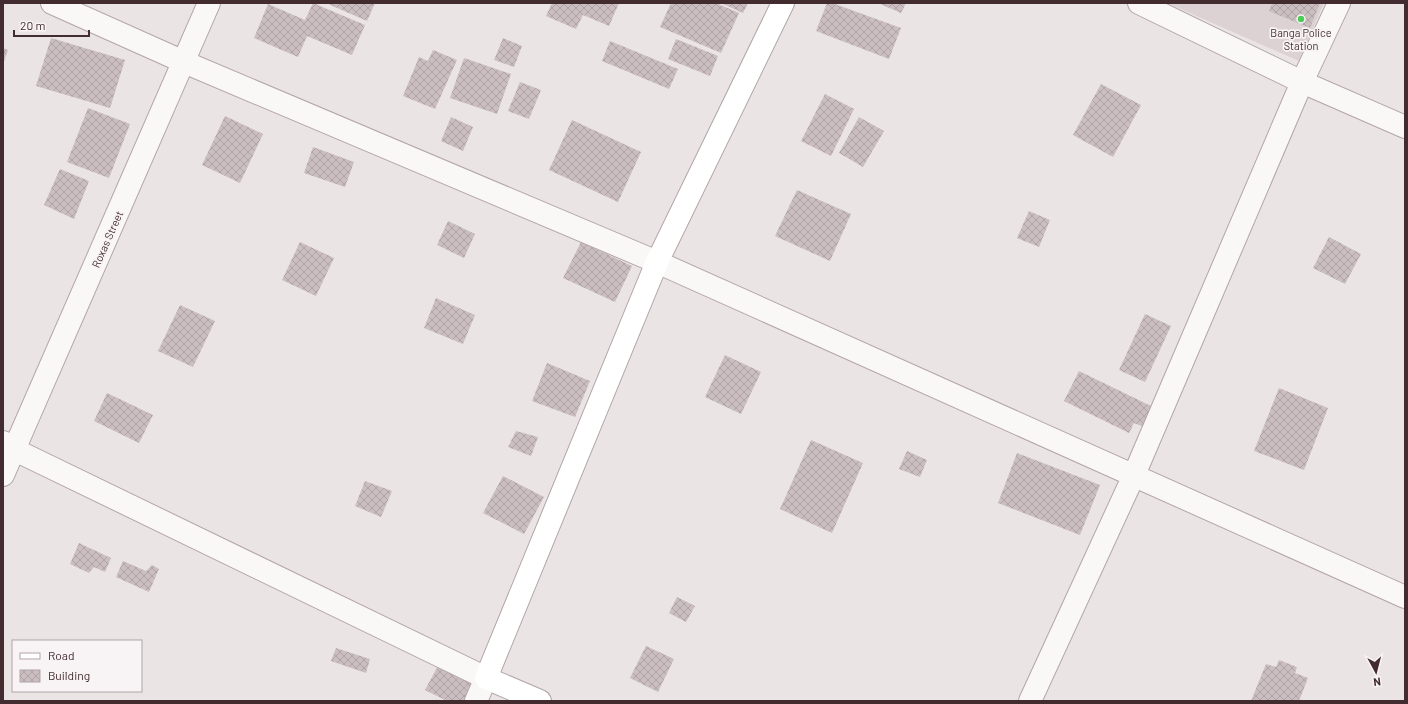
<svg xmlns="http://www.w3.org/2000/svg" width="1408" height="704" font-family="Barlow,sans-serif">
<defs>
<pattern id="building-cross-hatch" width="8" height="8" patternUnits="userSpaceOnUse"><rect width="8" height="8" fill="#cbbec0"/><path d="M0 0l8 8M0 8l8-8" fill="none" stroke="#b0a3a5"/></pattern>
</defs>
<rect width="100%" height="100%" fill="#ebe4e5"/>
<path fill="#ddd2d3" d="M 1167,3 L 1324,3 L 1299,61 Z"/>
<path fill="url(#building-cross-hatch)" d="M 313,3 L 365,25 L 352,55 L 307,36 L 298,57 L 254,38 L 268,4 L 305,20 Z
M 326,3 L 375,3 L 367,21 Z
M 552,3 L 619,3 L 609,26 L 583,15 L 576,29 L 546,16 Z
M 671,3 L 716,3 L 739,13 L 721,53 L 660,27 Z
M 721,3 L 748,3 L 743,13 Z
M 827,3 L 832,3 L 901,28 L 889,59 L 816,31 Z
M 878,3 L 906,3 L 901,13 Z
M 1272,3 L 1320,3 L 1310,28 L 1269,11 Z
M 51,38 L 125,60 L 110,108 L 36,86 Z
M 503,38 L 522,46 L 514,67 L 494,60 Z
M 676,39 L 718,56 L 710,76 L 668,59 Z
M 610,41 L 678,69 L 669,89 L 602,61 Z
M 3,48 L 8,50 L 3,64 Z
M 433,50 L 457,60 L 435,109 L 403,96 L 419,57 L 428,61 Z
M 464,58 L 511,74 L 497,114 L 450,98 Z
M 520,82 L 541,90 L 529,119 L 508,111 Z
M 1101,84 L 1141,105 L 1113,157 L 1073,135 Z
M 825,94 L 854,109 L 831,156 L 801,141 Z
M 88,108 L 130,124 L 109,178 L 67,162 Z
M 225,116 L 263,134 L 240,183 L 202,165 Z
M 451,117 L 473,127 L 463,151 L 441,141 Z
M 859,117 L 884,131 L 863,167 L 839,153 Z
M 572,120 L 641,152 L 618,202 L 549,170 Z
M 313,147 L 354,162 L 345,187 L 304,173 Z
M 60,169 L 89,181 L 74,219 L 44,205 Z
M 797,190 L 851,214 L 830,261 L 775,236 Z
M 1029,211 L 1050,220 L 1039,247 L 1017,238 Z
M 448,221 L 475,234 L 464,258 L 437,245 Z
M 1329,237 L 1361,254 L 1345,284 L 1313,268 Z
M 300,242 L 334,258 L 316,296 L 282,280 Z
M 581,242 L 632,266 L 615,302 L 563,278 Z
M 436,298 L 475,315 L 463,344 L 424,328 Z
M 180,305 L 215,321 L 193,367 L 158,351 Z
M 1145,314 L 1171,326 L 1145,382 L 1119,370 Z
M 725,355 L 761,372 L 741,414 L 705,397 Z
M 547,363 L 590,381 L 575,417 L 532,401 Z
M 1079,371 L 1153,407 L 1144,427 L 1134,423 L 1129,433 L 1064,401 Z
M 1279,388 L 1328,408 L 1304,470 L 1254,451 Z
M 107,393 L 153,415 L 139,443 L 94,421 Z
M 516,431 L 538,437 L 531,456 L 508,447 Z
M 811,440 L 863,463 L 832,533 L 780,509 Z
M 907,451 L 927,460 L 920,477 L 899,469 Z
M 1017,453 L 1100,485 L 1080,535 L 998,503 Z
M 503,476 L 544,497 L 524,534 L 483,513 Z
M 365,481 L 392,491 L 381,517 L 355,506 Z
M 79,543 L 111,558 L 105,572 L 94,567 L 89,573 L 70,564 Z
M 123,561 L 146,571 L 152,565 L 159,569 L 149,592 L 116,577 Z
M 677,597 L 695,606 L 686,622 L 669,613 Z
M 646,646 L 674,659 L 658,692 L 630,678 Z
M 336,648 L 370,659 L 366,673 L 331,661 Z
M 1279,660 L 1297,667 L 1295,673 L 1308,678 L 1299,701 L 1251,701 L 1266,664 L 1276,667 Z
M 440,662 L 475,680 L 464,701 L 447,701 L 425,690 Z"/>
<g fill="none" stroke-linecap="round" stroke-linejoin="round">
<g stroke="#b2a5a7" stroke-width="24">
<path id="street" d="M 52,3 L 184,62 L 657,262 L 1405,597
M 1139,3 L 1302,82 L 1405,127
M 3,442 L 15,450 L 486,678 L 476,701
M 3,475 L 209,3
M 1030,701 L 1134,475 L 1302,82 L 1339,3"/>
</g>
<g stroke="#b2a5a7" stroke-width="24">
<path id="secondary" d="M 540,701 L 486,678 L 657,262 L 783,3"/>
</g>
<use href="#street" stroke="#faf7f7" stroke-width="22"/>
<use href="#secondary" stroke="#fff" stroke-width="22"/>
</g>
<circle fill="#4ecb59" stroke="#f8f4f5" stroke-width="1.5" cx="1301" cy="19" r="4"/>
<g text-anchor="middle" dominant-baseline="central" stroke-width="3.5" stroke-linejoin="round" paint-order="stroke">
<g font-size="11" fill="#432c2f" stroke="#f8f4f5">
<text x="1301" y="32">Banga Police<tspan x="1301" dy="13">Station</tspan></text>
</g>
<g font-size="11" fill="#432c2f" stroke="#f8f4f5">
<text transform="translate(107 239) rotate(-66)">Roxas Street</text>
</g>
</g>
<rect width="1408" height="704" fill="none" stroke="#432c2f" stroke-width="8"/>
<rect x="12" y="640" width="130" height="52" fill="#f8f4f5" stroke="#b0a4a6"/>
<rect x="20" y="653" width="20" height="6" fill="#ffffff" stroke="#b0a4a6"/>
<text x="48" y="660" font-size="12" fill="#432c2f">Road</text>
<rect x="20" y="670" width="20" height="12" fill="url(#building-cross-hatch)" stroke="#b0a4a6"/>
<text x="48" y="680" font-size="12" fill="#432c2f">Building</text>
<g transform="translate(1376 672) rotate(173)" stroke="#f8f4f5" stroke-width="3" paint-order="stroke">
<path d="M0-3L7 15L0 10L-7 15Z" fill="#432c2f"/>
<text y="-6" font-size="11" font-weight="bold" text-anchor="middle" fill="#432c2f">N</text>
</g>
<path d="M14 30v6h75v-6" fill="none" stroke="#432c2f" stroke-width="2"/>
<text x="20" y="30" font-size="12" fill="#432c2f" stroke="#f8f4f5" stroke-width="3" paint-order="stroke">20 m</text>
</svg>
